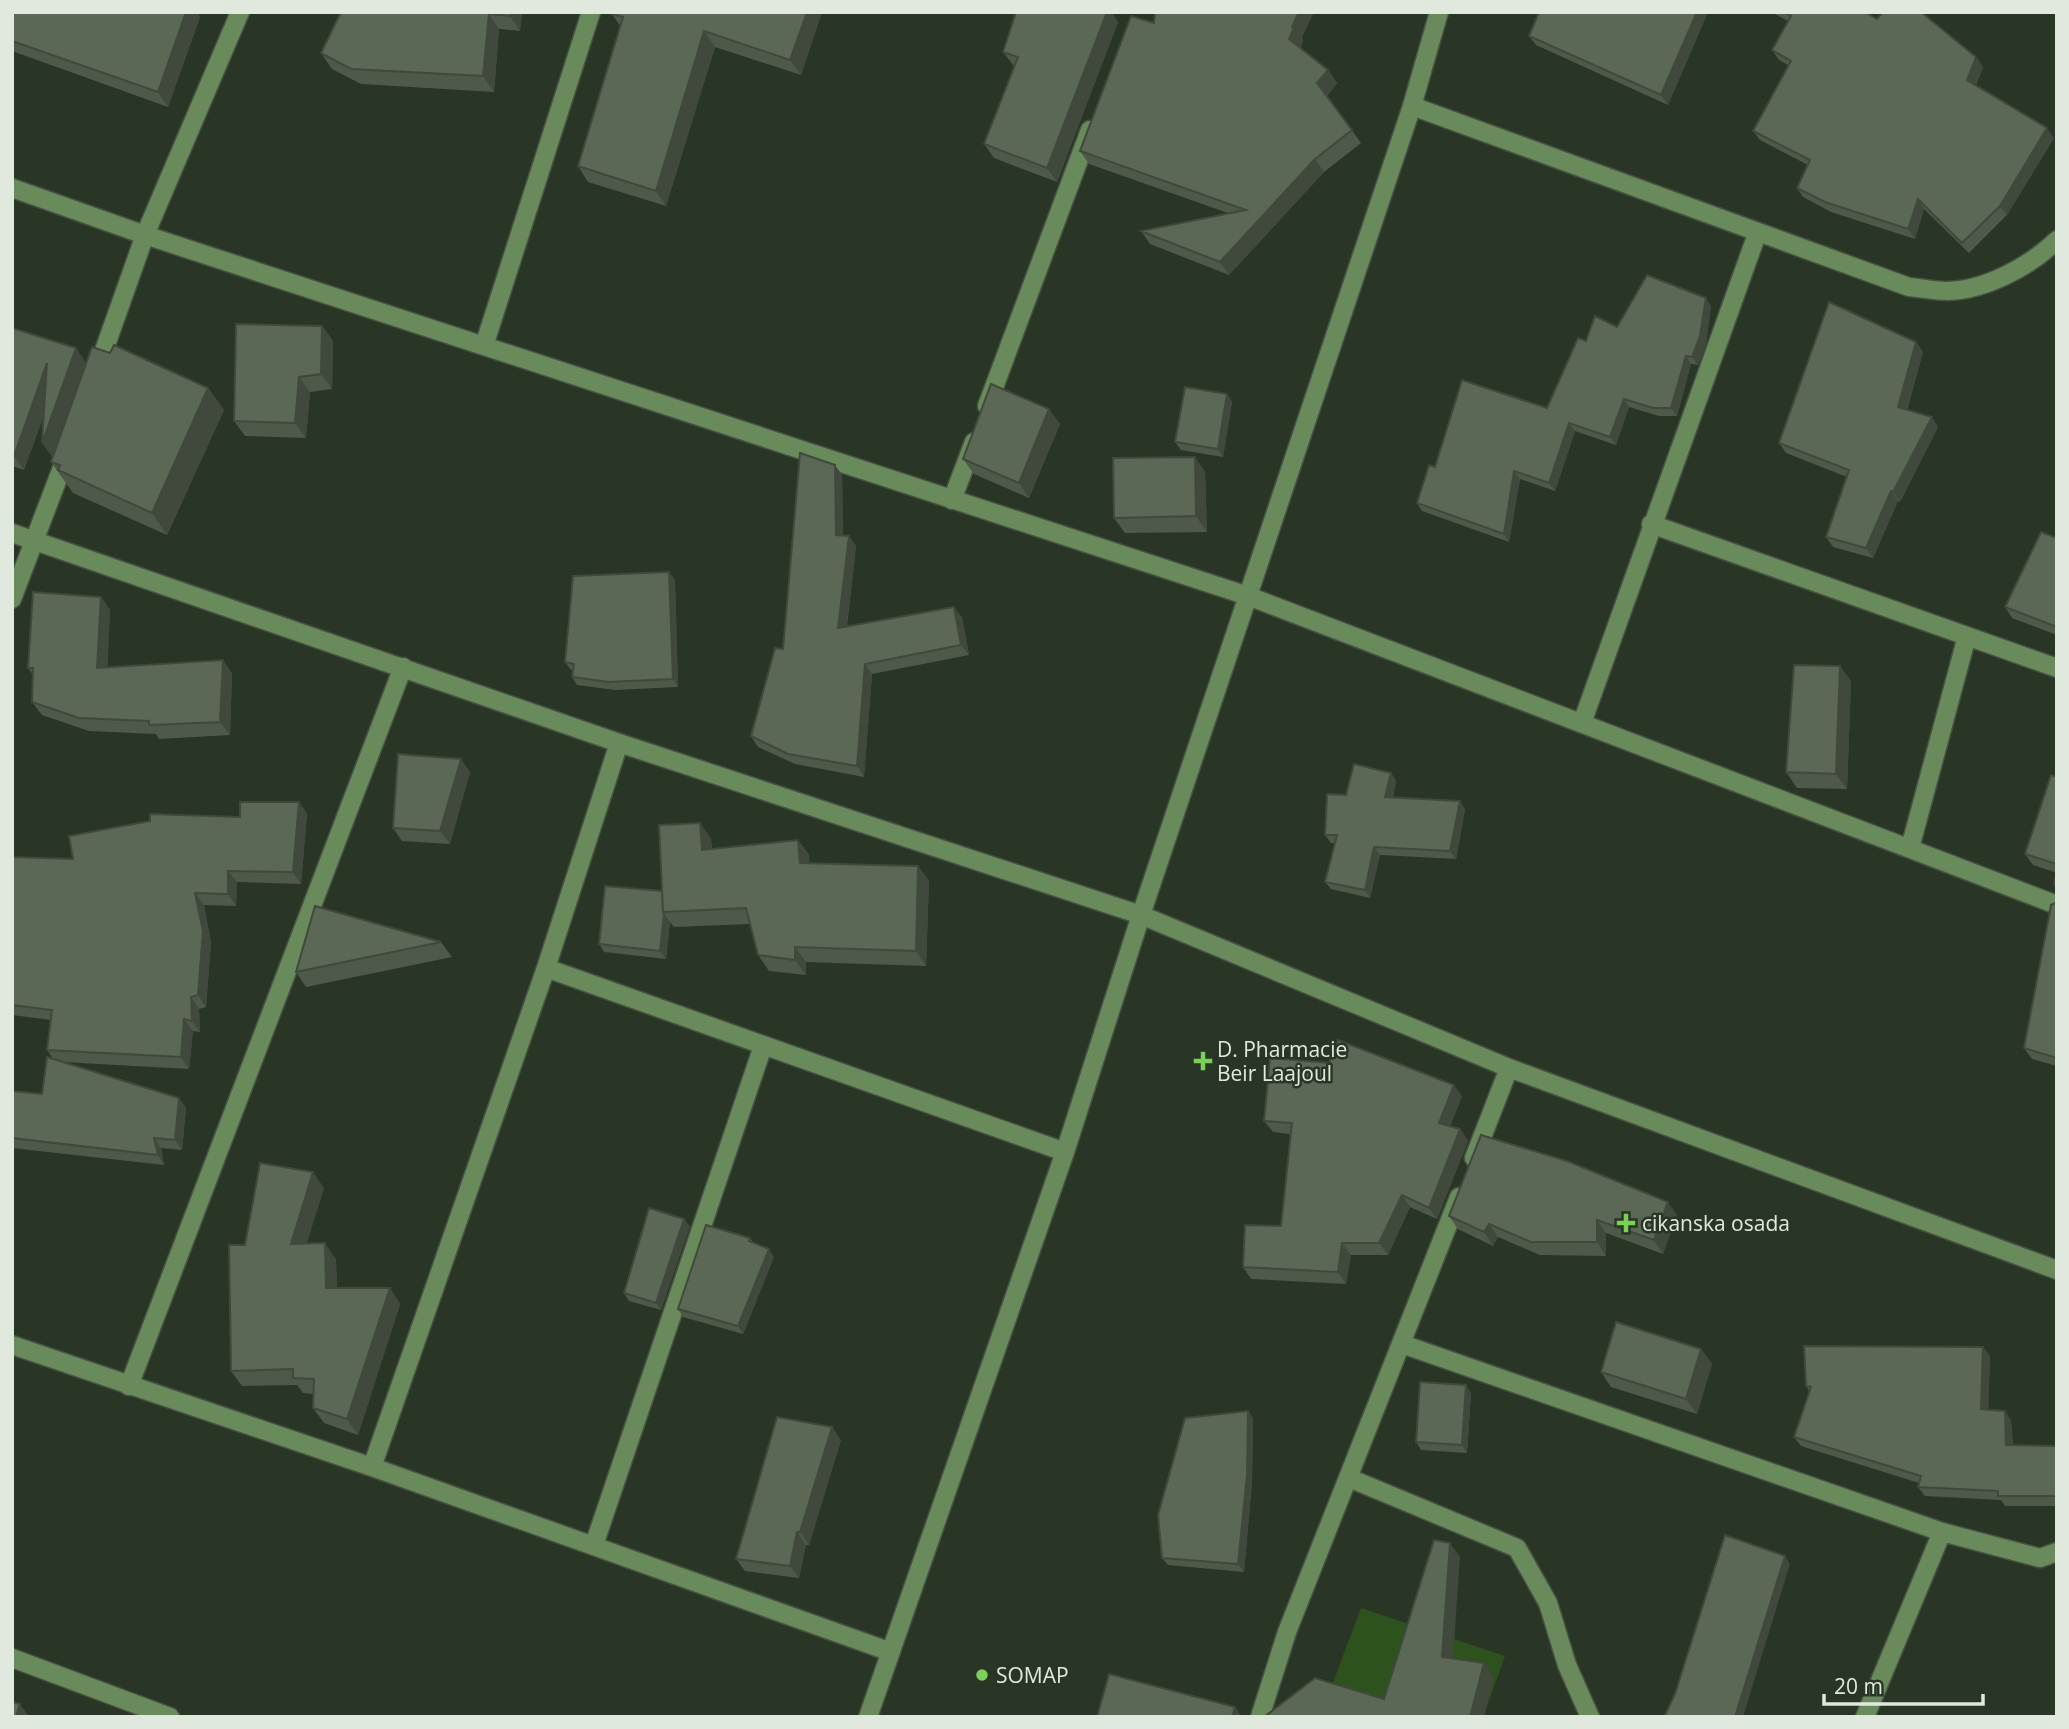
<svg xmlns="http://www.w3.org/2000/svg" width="2069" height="1729" font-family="'Open Sans',sans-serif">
<rect width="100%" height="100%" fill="#293525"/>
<path fill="#2d521e" d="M 1361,1608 L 1505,1656 L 1483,1717 L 1320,1717 Z"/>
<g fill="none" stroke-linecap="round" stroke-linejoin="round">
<g stroke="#465243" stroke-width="21">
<path id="minor" d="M 1412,106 L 1909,287 C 1922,288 1935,291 1948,291 C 1986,290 2030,266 2057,240
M 12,188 L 145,235 L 1248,596 L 2057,905
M 484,346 L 591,12
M 96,373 L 145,235 L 240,12
M 987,406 L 1090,130
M 952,500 L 974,442
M 1651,524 L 2057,668
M 12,533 L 619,743 L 1141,915 L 1509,1068 L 2057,1270
M 12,599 L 68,452
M 1582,723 L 1757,234
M 1910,848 L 1967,636
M 546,968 L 1065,1152
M 1474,1158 L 1509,1068
M 1402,1344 L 1942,1532
M 12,1345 L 372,1467 L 891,1652
M 129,1386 L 403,667
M 372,1467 L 546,968 L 619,743
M 1349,1478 L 1517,1548 L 1548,1603 L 1567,1665 L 1590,1717
M 594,1545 L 763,1046
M 12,1658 L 170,1717
M 868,1717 L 1065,1152 L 1141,915 L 1412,106 L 1439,12
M 1260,1717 L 1287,1632 L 1459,1197
M 1865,1717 L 1942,1532 L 2040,1558 L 2057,1552"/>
</g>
<use href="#minor" stroke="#698b5c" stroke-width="18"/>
</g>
<path fill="#4e594a" d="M 12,12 L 200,17 L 168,107 L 12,51 Z
M 341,12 L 522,12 L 520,31 L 499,29 L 494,92 L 361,84 L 332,69 L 321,53 Z
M 822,12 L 801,75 L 715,47 L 666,206 L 588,182 L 578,166 L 620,26 L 612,14 Z
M 1708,12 L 1668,105 L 1536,45 L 1529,36 Z
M 1771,12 L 1865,12 L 1877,19 L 1976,57 L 1983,67 L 1976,85 L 2054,138 L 2007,215 L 1969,253 L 1924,209 L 1915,239 L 1831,212 L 1803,197 L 1797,188 L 1808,165 L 1760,140 L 1753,131 L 1788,65 L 1779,60 L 1772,50 L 1788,21 Z
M 1118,22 L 1057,182 L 994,158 L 984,144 L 1014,66 L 1003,52 Z
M 1154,23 L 1302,38 L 1303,41 L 1300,48 L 1328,70 L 1337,83 L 1327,96 L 1361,143 L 1324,172 L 1229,275 L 1150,244 L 1141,231 L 1228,213 L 1089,164 L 1080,151 Z
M 1711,306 L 1706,344 L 1698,365 L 1691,364 L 1677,416 L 1659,416 L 1629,407 L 1616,445 L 1575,431 L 1555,491 L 1520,479 L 1509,542 L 1422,511 L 1417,503 L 1435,467 L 1547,408 L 1586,341 L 1617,327 Z
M 322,326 L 333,341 L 332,389 L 310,392 L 306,438 L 245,436 L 234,421 Z
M 12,328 L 86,363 L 52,457 L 44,415 L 24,470 L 12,466 Z
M 1916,342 L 1923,352 L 1907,410 L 1938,427 L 1900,502 L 1898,501 L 1873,558 L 1833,547 L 1826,537 L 1847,477 L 1786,453 L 1779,443 Z
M 208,388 L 224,410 L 167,535 L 73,493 L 51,462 Z
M 1227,394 L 1232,402 L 1223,457 L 1181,450 L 1175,442 Z
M 1060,424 L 1029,498 L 974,474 L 963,459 Z
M 1195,457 L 1205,472 L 1207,532 L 1125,533 L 1114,518 Z
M 842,475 L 843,535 L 856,546 L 847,626 L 962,617 L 969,655 L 872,674 L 864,777 L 795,764 L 758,747 L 751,736 L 783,649 Z
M 2057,538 L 2057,635 L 2012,618 L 2005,607 Z
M 669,572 L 675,580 L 678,687 L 615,690 L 577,685 L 572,677 L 573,670 L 571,670 L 565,662 Z
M 101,597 L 110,610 L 107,667 L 232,673 L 230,735 L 159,739 L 156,734 L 89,731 L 42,715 L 32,702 L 33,675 L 28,668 Z
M 1851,681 L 1847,789 L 1797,788 L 1786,772 Z
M 470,772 L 450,844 L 402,841 L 393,828 Z
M 1391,773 L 1396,781 L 1393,798 L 1465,809 L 1456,859 L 1380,855 L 1370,898 L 1331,889 L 1325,882 L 1335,843 L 1331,843 L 1325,835 L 1346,795 Z
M 2057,777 L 2057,887 L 2057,873 L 2033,865 L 2025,854 Z
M 299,802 L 307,814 L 301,884 L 237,882 L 236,906 L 204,905 L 211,943 L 206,1007 L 199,1009 L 200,1032 L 193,1031 L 189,1069 L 62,1062 L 186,1108 L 182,1150 L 161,1148 L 164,1165 L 12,1148 L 12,1091 L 42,1094 L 53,1059 L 47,1050 L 51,1020 L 12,1015 L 12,857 L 73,859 Z
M 711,838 L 712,849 L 798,840 L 809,855 L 809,863 L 918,866 L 929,881 L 926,966 L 806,962 L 806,975 L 769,971 L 758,955 L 750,924 L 674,927 L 670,922 L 666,959 L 604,952 L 599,944 L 662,891 Z
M 2057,902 L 2057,1066 L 2032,1059 L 2024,1048 Z
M 441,942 L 452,957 L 306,987 L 296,972 Z
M 1462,1096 L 1450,1126 L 1460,1129 L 1468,1141 L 1437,1219 L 1410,1207 L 1388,1255 L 1351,1255 L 1346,1284 L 1251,1279 L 1243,1267 L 1281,1226 L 1290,1134 L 1273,1132 L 1264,1121 Z
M 324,1188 L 306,1244 L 336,1259 L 337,1288 L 390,1288 L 400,1304 L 358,1435 L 324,1423 L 313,1408 L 314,1394 L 303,1393 L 297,1385 L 242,1386 L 231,1371 L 245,1245 Z
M 1677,1215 L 1663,1254 L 1606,1233 L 1606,1256 L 1540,1255 L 1498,1237 L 1493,1246 L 1458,1229 L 1449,1216 Z
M 690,1226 L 661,1310 L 629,1301 L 624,1293 Z
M 750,1238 L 754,1243 L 774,1257 L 743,1334 L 683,1317 L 678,1309 Z
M 1983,1347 L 1990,1356 L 1988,1410 L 2011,1420 L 2013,1445 L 2057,1446 L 2057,1506 L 2005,1506 L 2001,1500 L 1925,1496 L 1918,1487 L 1919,1483 L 1801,1446 L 1794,1437 L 1809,1391 L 1806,1386 Z
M 1701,1349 L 1712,1364 L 1697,1414 L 1611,1387 L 1601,1372 Z
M 1471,1393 L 1467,1453 L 1421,1450 L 1416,1442 Z
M 1248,1411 L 1253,1419 L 1252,1483 L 1244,1572 L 1168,1565 L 1162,1558 Z
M 841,1440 L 809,1545 L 806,1545 L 799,1578 L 745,1571 L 736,1559 Z"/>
<path fill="#40493c" d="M 186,12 L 197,12 L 200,17 L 168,107 L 158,92 Z
M 510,12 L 522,12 L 520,31 L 510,16 Z
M 807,12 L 822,12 L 801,75 L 790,60 Z
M 1107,12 L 1112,12 L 1118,22 L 1057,182 L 1047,168 Z
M 1299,12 L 1314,12 L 1302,38 L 1303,41 L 1298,52 L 1289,39 L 1292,27 Z
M 1697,12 L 1708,12 L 1668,105 L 1661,95 Z
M 489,14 L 499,29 L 494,92 L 483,76 Z
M 704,31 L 715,47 L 666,206 L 656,191 Z
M 1976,57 L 1983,67 L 1974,90 L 1967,80 Z
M 1328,70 L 1337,83 L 1326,96 L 1317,83 Z
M 2047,128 L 2054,138 L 2007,215 L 2000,206 Z
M 1315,159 L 1324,172 L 1229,275 L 1220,262 Z
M 1918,199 L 1924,209 L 1915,239 L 1908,229 Z
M 1706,298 L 1711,306 L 1706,344 L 1698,365 L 1692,357 Z
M 322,326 L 333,341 L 332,389 L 321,374 Z
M 1916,342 L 1923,352 L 1904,417 L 1898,407 Z
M 76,348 L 86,363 L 52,457 L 42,443 Z
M 1686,356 L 1691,364 L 1677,416 L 1671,408 Z
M 47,363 L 57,377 L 24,470 L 14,456 Z
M 299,377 L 310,392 L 306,438 L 295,423 Z
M 208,388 L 224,410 L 167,535 L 152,513 Z
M 1227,394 L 1232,402 L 1223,457 L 1218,449 Z
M 1624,399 L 1629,407 L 1616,445 L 1610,437 Z
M 1049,409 L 1060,424 L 1029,498 L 1019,483 Z
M 1932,417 L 1938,427 L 1900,502 L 1893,492 Z
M 1569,423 L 1575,431 L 1555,491 L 1549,483 Z
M 1195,457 L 1205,472 L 1207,532 L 1196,516 Z
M 835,465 L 842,475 L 843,545 L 836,535 Z
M 1514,471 L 1520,479 L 1509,542 L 1504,534 Z
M 1891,491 L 1898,501 L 1873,558 L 1866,548 Z
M 849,536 L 856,546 L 845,638 L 838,628 Z
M 669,572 L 675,580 L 678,687 L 673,679 Z
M 101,597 L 110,610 L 107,682 L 97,668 Z
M 954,607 L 962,617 L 969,655 L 961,645 Z
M 223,660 L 232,673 L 230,735 L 220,722 Z
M 865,664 L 872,674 L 864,777 L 857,766 Z
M 1840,666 L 1851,681 L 1847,789 L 1836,774 Z
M 461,759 L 470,772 L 450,844 L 440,831 Z
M 1391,773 L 1396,781 L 1391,805 L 1385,797 Z
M 1460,801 L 1465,809 L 1456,859 L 1450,851 Z
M 299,802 L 307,814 L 301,884 L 293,872 Z
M 700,823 L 711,838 L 712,866 L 702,850 Z
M 798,840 L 809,855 L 811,878 L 800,863 Z
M 1374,847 L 1380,855 L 1370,898 L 1365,890 Z
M 918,866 L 929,881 L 926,966 L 916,951 Z
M 228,871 L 237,882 L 236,906 L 228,894 Z
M 195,893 L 204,905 L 211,943 L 206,1007 L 198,995 Z
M 664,914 L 670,922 L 666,959 L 660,951 Z
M 795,947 L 806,962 L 806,975 L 795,960 Z
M 191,997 L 199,1009 L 200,1032 L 192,1021 Z
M 184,1019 L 193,1031 L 189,1069 L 181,1057 Z
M 1454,1085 L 1462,1096 L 1447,1135 L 1439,1123 Z
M 179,1098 L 186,1108 L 182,1150 L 175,1140 Z
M 1460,1129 L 1468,1141 L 1437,1219 L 1429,1208 Z
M 154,1138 L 161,1148 L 164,1165 L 158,1155 Z
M 313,1172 L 324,1188 L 302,1259 L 291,1244 Z
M 1402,1195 L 1410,1207 L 1388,1255 L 1379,1243 Z
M 1668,1202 L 1677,1215 L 1663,1254 L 1654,1240 Z
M 684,1219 L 690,1226 L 661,1310 L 656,1303 Z
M 1597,1220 L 1606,1233 L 1606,1256 L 1597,1242 Z
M 1489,1224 L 1498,1237 L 1493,1246 L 1484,1232 Z
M 325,1243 L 336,1259 L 337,1303 L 326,1288 Z
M 1342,1243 L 1351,1255 L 1346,1284 L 1338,1272 Z
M 769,1249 L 774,1257 L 743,1334 L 738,1326 Z
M 390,1288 L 400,1304 L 358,1435 L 347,1419 Z
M 1983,1347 L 1990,1356 L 1988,1419 L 1981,1409 Z
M 1701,1349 L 1712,1364 L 1697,1414 L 1686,1399 Z
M 1466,1385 L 1471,1393 L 1467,1453 L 1462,1445 Z
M 1248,1411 L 1253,1419 L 1252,1483 L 1244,1572 L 1238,1564 Z
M 2005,1411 L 2011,1420 L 2013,1454 L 2006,1445 Z
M 832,1427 L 841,1440 L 809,1545 L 800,1532 Z
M 797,1532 L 806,1545 L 799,1578 L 790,1566 Z
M 1450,1543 L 1460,1557 L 1452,1672 L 1442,1657 Z
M 1785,1556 L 1790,1564 L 1743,1717 L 1735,1717 Z
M 1484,1663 L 1494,1677 L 1484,1717 L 1470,1717 Z
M 20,1704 L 28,1715 L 27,1717 L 16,1717 Z
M 1235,1707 L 1242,1717 L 1232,1717 Z"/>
<path fill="#5b6856" stroke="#40493c" stroke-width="2" d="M 12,12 L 186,12 L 158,92 L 12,41 Z
M 341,12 L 510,12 L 510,16 L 489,14 L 483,76 L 351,69 L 321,53 Z
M 612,12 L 807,12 L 790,60 L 704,31 L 656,191 L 578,166 L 623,17 L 612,14 Z
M 1016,12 L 1107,12 L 1047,168 L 984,144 L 1018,57 L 1003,52 Z
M 1155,12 L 1299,12 L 1292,27 L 1294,28 L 1289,39 L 1328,70 L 1317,83 L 1352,130 L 1315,159 L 1220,262 L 1141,231 L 1246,210 L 1080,151 L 1131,16 L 1154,23 Z
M 1539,12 L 1697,12 L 1661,95 L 1529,36 Z
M 1784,12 L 1865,12 L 1877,19 L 1883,12 L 1921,12 L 1976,57 L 1967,80 L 2047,128 L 2000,206 L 1962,243 L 1918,199 L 1908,229 L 1825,202 L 1797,188 L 1810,160 L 1753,131 L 1791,61 L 1772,50 L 1791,16 Z
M 1647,275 L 1706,298 L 1700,336 L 1692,357 L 1686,356 L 1671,408 L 1653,408 L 1624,399 L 1610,437 L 1569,423 L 1549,483 L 1514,471 L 1504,534 L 1417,503 L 1429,465 L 1435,467 L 1462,380 L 1547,408 L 1578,338 L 1586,341 L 1595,316 L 1617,327 Z
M 1829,302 L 1916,342 L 1898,407 L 1932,417 L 1893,492 L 1891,491 L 1866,548 L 1826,537 L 1849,470 L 1779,443 Z
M 236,324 L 322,326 L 321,374 L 299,377 L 295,423 L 234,421 Z
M 12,328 L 76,348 L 42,443 L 47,363 L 14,456 L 12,455 Z
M 114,345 L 208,388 L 152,513 L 58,470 L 60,465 L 51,462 L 92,347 L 110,353 Z
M 991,384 L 1049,409 L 1019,483 L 963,459 Z
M 1185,387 L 1227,394 L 1218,449 L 1175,442 Z
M 800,453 L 835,465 L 836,535 L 849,536 L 838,628 L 954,607 L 961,645 L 865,664 L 857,766 L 788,754 L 751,736 L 775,648 L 783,649 Z
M 1195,457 L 1196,516 L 1114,518 L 1113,458 Z
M 2041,532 L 2057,538 L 2057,627 L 2005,607 Z
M 669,572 L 673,679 L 609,682 L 572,677 L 574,664 L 565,662 L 573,576 Z
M 33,592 L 101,597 L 97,668 L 223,660 L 220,722 L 149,725 L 149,721 L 79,718 L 32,702 L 33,668 L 28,668 Z
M 1794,665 L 1840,666 L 1836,774 L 1786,772 Z
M 398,754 L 461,759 L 440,831 L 393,828 Z
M 1354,764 L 1391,773 L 1385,797 L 1460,801 L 1450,851 L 1374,847 L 1365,890 L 1325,882 L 1337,835 L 1325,835 L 1327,794 L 1346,795 Z
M 2051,775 L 2057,777 L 2057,864 L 2025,854 Z
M 240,802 L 299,802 L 293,872 L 228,871 L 228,894 L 195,893 L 203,931 L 198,995 L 191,997 L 192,1021 L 184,1019 L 181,1057 L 47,1050 L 52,1010 L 12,1005 L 12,857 L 73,859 L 69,836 L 150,821 L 150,814 L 240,817 Z
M 700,823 L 702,850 L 798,840 L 800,863 L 918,866 L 916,951 L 795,947 L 795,960 L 758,955 L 746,908 L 663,912 L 659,825 Z
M 2057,872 L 2057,887 L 2054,884 Z
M 605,886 L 662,891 L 663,912 L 664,914 L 660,951 L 599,944 Z
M 2057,902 L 2057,1058 L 2024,1048 L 2051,905 Z
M 315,906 L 441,942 L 296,972 Z
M 1338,1040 L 1454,1085 L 1439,1123 L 1460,1129 L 1429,1208 L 1402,1195 L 1379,1243 L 1342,1243 L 1338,1272 L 1243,1267 L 1245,1225 L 1281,1226 L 1292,1123 L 1264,1121 L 1270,1058 L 1329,1063 Z
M 47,1057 L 179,1098 L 175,1140 L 154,1138 L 158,1155 L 12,1138 L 12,1091 L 42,1094 Z
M 1481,1135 L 1567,1161 L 1668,1202 L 1654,1240 L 1597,1220 L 1597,1242 L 1531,1242 L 1489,1224 L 1484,1232 L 1449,1216 Z
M 260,1163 L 313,1172 L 291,1244 L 325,1243 L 326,1288 L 390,1288 L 347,1419 L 313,1408 L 314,1379 L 293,1378 L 293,1369 L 231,1371 L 229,1245 L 245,1245 Z
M 649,1208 L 684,1219 L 656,1303 L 624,1293 Z
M 706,1225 L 750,1238 L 749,1241 L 769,1249 L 738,1326 L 678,1309 Z
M 1616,1322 L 1701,1349 L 1686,1399 L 1601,1372 Z
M 1804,1346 L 1983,1347 L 1981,1409 L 2005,1411 L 2006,1445 L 2057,1446 L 2057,1496 L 1998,1496 L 1998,1491 L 1918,1487 L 1921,1476 L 1794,1437 L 1811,1387 L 1806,1386 Z
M 1420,1382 L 1466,1385 L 1462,1445 L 1416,1442 Z
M 1248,1411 L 1247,1475 L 1238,1564 L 1162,1558 L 1158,1515 L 1185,1418 Z
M 777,1417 L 832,1427 L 800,1532 L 797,1532 L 790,1566 L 736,1559 Z
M 1725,1535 L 1785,1556 L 1735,1717 L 1664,1717 L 1675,1694 Z
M 1434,1540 L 1450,1543 L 1442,1657 L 1484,1663 L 1470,1717 L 1264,1717 L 1315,1678 L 1384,1699 Z
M 1109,1674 L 1235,1707 L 1232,1717 L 1097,1717 Z
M 12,1702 L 20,1704 L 16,1717 L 12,1717 Z"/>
<g fill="#7ad157" stroke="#293525" stroke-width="2.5">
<path d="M1199.5 1050.5h7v7h7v7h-7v7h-7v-7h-7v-7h7z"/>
<path d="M1622.5 1212.5h7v7h7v7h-7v7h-7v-7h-7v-7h7z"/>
<circle cx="982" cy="1675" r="7"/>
</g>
<g text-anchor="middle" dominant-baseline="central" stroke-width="5" stroke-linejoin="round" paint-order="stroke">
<g font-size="21" fill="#e1e9df" stroke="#293525" text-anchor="start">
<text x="1217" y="1049">D. Pharmacie<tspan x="1217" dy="24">Beir Laajoul</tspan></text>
<text x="1642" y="1223">cikanska osada</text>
<text x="996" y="1675">SOMAP</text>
</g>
</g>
<rect width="2069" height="1729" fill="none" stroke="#e1e9df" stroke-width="28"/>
<path d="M1824 1694v10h159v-10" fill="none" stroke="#e1e9df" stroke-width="3.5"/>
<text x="1834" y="1694" font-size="21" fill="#e1e9df" stroke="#293525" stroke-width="5" paint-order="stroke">20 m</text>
</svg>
